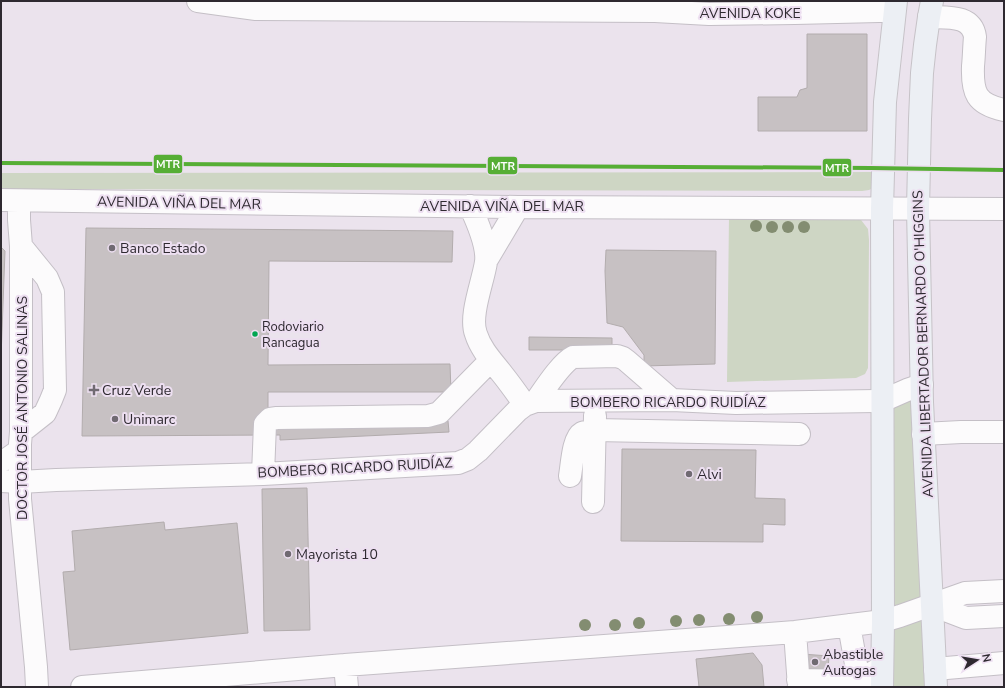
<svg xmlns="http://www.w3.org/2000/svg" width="1005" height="688" font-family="'Nunito Sans',sans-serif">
<rect width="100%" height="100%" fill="#ebe3ed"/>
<path fill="#ced6c4" d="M 878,172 L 875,187 L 869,190 L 862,191 L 1,189 L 1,173 Z
M 858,216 L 868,229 L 869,240 L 868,368 L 865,374 L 856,378 L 727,382 L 729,217 Z
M 912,393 L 927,687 L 894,687 L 894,399 Z"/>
<path fill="#c7c1c3" stroke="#b2acad" d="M 807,34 L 867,34 L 867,131 L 758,131 L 758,97 L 797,97 L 800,90 L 807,88 Z
M 86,228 L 453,231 L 452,262 L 269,261 L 268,365 L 450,364 L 451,392 L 268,392 L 268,428 L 448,421 L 449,432 L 280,440 L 280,435 L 82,436 Z
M 1,247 L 5,251 L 1,358 Z
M 606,250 L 716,251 L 715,364 L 644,366 L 644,355 L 623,327 L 607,323 L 605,271 Z
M 529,337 L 612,338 L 612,367 L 579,350 L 529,350 Z
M 622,449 L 756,450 L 755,498 L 785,499 L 785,525 L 763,524 L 763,542 L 621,541 Z
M 307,488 L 310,630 L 264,631 L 262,489 Z
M 164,522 L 165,530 L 237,523 L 248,633 L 70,650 L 63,572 L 75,571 L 72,531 Z
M 753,653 L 762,665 L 764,687 L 699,687 L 696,659 Z
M 802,654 L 829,656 L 828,670 L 801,668 Z"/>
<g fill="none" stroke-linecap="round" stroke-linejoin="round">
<g stroke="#c4bfc6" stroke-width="24">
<path id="minor" d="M 198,1 L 256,9 L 655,11 L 709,14 L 795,13 L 879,11 L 894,11
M 929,17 C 946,18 972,14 975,37 C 974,47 974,57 973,66 C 972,93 976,104 1004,110
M 1,200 L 518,207 L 1004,209
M 19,201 L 19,220 L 21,246 L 21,432 L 20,444 L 20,499 L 36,667 L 37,687
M 470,206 C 477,221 488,246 486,262 C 483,282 469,316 476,334 C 481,350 493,362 503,375 C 511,385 518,395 525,405
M 486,261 L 518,207
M 536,401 C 544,390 561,363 573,357 L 617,356 L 623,358 L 627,361 L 672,400
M 21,432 L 45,413 L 51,400 L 55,390 L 53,292 L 47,278 L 21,246
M 923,434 L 961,432 L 1004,432
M 1,460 L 7,459 L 20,450
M 263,474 L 265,424 L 270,419 L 277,418 L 428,416 L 439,413 L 491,360
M 570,476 C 572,465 573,438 582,433 C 586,431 591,431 595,430 L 799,434
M 1,481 L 20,482 L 56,480 L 263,474 L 458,463 L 468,459 L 478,451 L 517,411 L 525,405 L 536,401 L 672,400 L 736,403 L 876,401 L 882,401 L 907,390 L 922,385
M 593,502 L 595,416
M 932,605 L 966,618 L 1004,616
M 849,625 L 859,681 L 859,687
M 795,632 L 799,687
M 345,665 L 347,687
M 935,669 L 1004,663
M 798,680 L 859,681 L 882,667
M 82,687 L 345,665 L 795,632 L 883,621 L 900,616 L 965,593 L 1004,591"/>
</g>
<g stroke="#c6c2c7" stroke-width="24">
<path id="major" d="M 932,1 L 929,17 L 925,45 L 922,73 L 920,119 L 918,209 L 922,402 L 936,687
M 882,687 L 883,621 L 882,209 L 885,102 L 896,1"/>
</g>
<use href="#minor" stroke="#fcfbfc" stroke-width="22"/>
<use href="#major" stroke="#eceff4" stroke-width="22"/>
<g stroke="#eddff1" stroke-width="7">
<path id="rail-1" d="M 1,163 L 871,168 L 1004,170"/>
</g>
<use href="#rail-1" stroke="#56ae35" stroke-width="4"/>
</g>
<g fill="#838d71">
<circle cx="756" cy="226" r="6"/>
<circle cx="772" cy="227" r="6"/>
<circle cx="788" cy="227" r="6"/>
<circle cx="804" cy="227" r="6"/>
<circle cx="757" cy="617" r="6"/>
<circle cx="729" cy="619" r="6"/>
<circle cx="699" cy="620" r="6"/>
<circle cx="676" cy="621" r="6"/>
<circle cx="639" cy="623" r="6"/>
<circle cx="585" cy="625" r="6"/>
<circle cx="615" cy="625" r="6"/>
</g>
<g fill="#706a72" stroke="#eddff1" stroke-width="1.5">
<circle cx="112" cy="248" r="4"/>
<path d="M92 384h4v4h4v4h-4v4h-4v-4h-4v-4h4z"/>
<circle cx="115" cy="419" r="4"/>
<circle cx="689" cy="474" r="4"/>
<circle cx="288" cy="554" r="4"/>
<circle cx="815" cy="662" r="4"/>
</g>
<circle fill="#00a651" stroke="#eddff1" stroke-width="1.5" cx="255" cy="334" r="3.5"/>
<g text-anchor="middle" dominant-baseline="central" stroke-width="4" stroke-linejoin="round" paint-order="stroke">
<g font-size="13" fill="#2e2930" stroke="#eddff1" text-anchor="start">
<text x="262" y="327">Rodoviario<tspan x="262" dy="16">Rancagua</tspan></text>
</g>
<g font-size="14" fill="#2e2930" stroke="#eddff1">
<text x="750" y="13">AVENIDA KOKE</text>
<text transform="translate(179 203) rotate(1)">AVENIDA VIÑA DEL MAR</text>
<text x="502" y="206">AVENIDA VIÑA DEL MAR</text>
<text transform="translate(923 344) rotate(-92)">AVENIDA LIBERTADOR BERNARDO O'HIGGINS</text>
<text x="668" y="402">BOMBERO RICARDO RUIDÍAZ</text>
<text transform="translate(22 408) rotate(-90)">DOCTOR JOSÉ ANTONIO SALINAS</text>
<text transform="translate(355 468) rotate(-3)">BOMBERO RICARDO RUIDÍAZ</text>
</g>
<g font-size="14" fill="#2e2930" stroke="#eddff1" text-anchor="start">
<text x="120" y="248">Banco Estado</text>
<text x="102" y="390">Cruz Verde</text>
<text x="123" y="419">Unimarc</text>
<text x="697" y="474">Alvi</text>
<text x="296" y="554">Mayorista 10</text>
<text x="823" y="654">Abastible<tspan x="823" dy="16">Autogas</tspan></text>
</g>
</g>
<g stroke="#eddff1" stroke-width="1.5">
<rect x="153" y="154" width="30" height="20" rx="4" fill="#56ae35"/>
<rect x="487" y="156" width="31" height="19" rx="4" fill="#56ae35"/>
<rect x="822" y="158" width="30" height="19" rx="4" fill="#56ae35"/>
</g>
<g font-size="11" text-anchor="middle" font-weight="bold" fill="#fff">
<text x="168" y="168">MTR</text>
<text x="503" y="170">MTR</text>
<text x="837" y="172">MTR</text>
</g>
<rect width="1005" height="688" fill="none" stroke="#2e2930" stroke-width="4"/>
<g transform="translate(977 660) rotate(78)" stroke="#eddff1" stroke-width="3" paint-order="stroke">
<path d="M0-3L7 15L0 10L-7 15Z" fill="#2e2930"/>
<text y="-6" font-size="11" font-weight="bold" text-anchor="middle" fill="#2e2930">N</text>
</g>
</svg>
